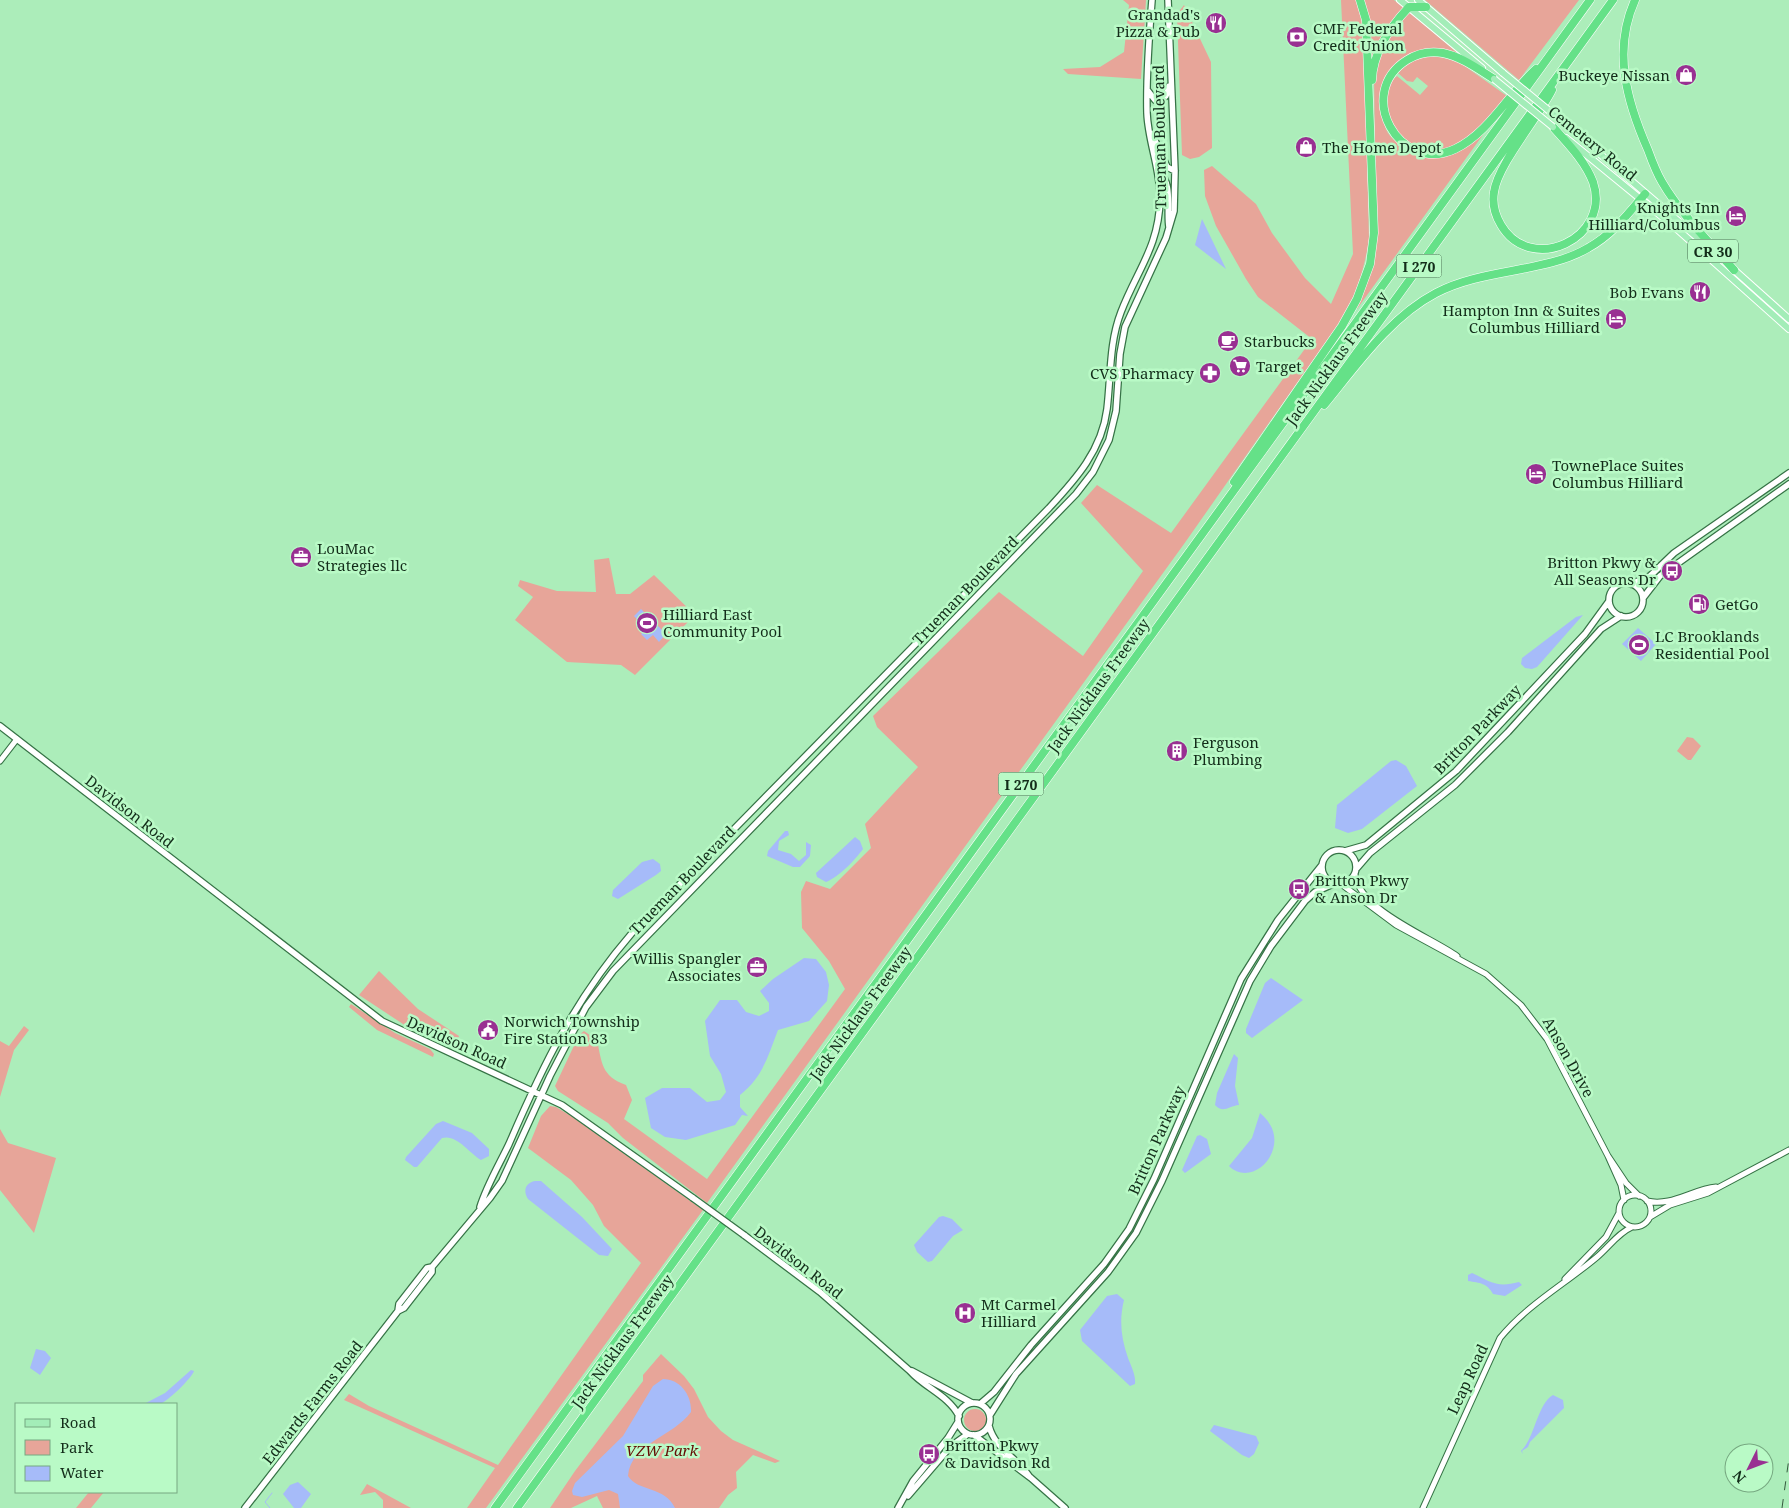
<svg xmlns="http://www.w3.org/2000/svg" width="1789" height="1508" font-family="'Noto Serif',serif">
<rect width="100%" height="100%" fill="#acedba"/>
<path fill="#e7a599" d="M 1123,0 L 1146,0 L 1141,79 L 1068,74 L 1063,69 L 1100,67 L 1124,52 L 1129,5 Z
M 1341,0 L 1358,0 L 1364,35 L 1369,239 C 1365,267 1357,291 1344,316 L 1184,544 L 707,1203 L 623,1138 L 608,1123 L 558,1091 L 555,1086 L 579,1035 L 584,1031 L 597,1040 C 602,1063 601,1076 626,1085 L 632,1100 L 624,1119 L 707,1179 L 845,989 L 829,961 L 802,928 L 801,892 L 806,881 L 830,889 L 871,848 L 865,824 L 918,767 L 877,727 L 873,716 L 999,592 L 1083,656 L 1143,571 L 1081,503 L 1097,485 L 1171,533 L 1312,339 L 1258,297 L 1246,279 L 1216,226 L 1205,196 L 1204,170 L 1212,166 L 1256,204 L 1272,233 L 1305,278 L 1331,304 L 1353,254 Z
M 1364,0 L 1394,0 L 1404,8 C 1386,26 1376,45 1370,70 Z
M 1425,0 L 1579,0 L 1519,80 Z
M 1184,5 L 1211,62 L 1212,148 L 1199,157 L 1190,159 L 1182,155 L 1177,14 Z
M 1410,13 L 1460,55 L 1460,56 L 1434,50 L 1391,71 C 1386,93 1373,126 1397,142 C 1407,148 1430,152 1442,156 L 1483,131 L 1485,132 L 1357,309 L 1356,308 L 1376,234 L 1374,76 L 1383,45 L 1400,21 Z
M 1432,55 L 1459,62 L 1507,96 C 1493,112 1478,132 1460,143 C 1407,175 1365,99 1397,76 L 1420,95 L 1428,86 L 1417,77 L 1413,82 L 1407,81 L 1398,73 L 1410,62 Z
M 609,558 L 616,594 L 630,594 L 654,575 L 695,615 L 635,675 L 621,665 L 567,662 L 515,620 L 533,597 L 518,586 L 520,580 L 557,591 L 596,592 L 594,560 Z
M 1687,737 L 1693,738 L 1701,746 L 1691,760 L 1688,760 L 1677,751 Z
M 379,971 L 418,1009 L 459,1036 L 454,1048 L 406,1026 L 359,995 Z
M 351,1004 L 395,1033 L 430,1049 L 434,1054 L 433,1057 L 377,1030 L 349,1007 Z
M 24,1026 L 29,1030 L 14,1050 L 0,1097 L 0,1041 L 9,1046 Z
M 550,1106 L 556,1107 L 571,1116 L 703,1210 L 486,1508 L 467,1508 L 495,1468 L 344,1400 L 349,1394 L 369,1406 L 498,1465 L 641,1263 L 604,1226 L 593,1205 L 571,1180 L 528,1148 L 541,1116 Z
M 0,1129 L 8,1143 L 56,1158 L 34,1233 L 0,1190 Z
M 661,1354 L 684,1376 L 694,1389 L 708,1417 L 721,1431 L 733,1440 L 780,1461 L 775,1463 L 753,1455 L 736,1472 L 737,1488 L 728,1495 L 719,1508 L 603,1508 L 597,1496 L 571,1508 L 550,1508 L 575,1471 L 643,1381 L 643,1375 Z
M964 1420a11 11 0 1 1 22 0a11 11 0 1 1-22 0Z
M 367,1484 L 411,1508 L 383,1508 L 383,1500 L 375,1492 L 360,1495 Z
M 89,1492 L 104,1492 L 91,1508 L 76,1508 Z"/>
<path fill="#a6bbf9" d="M 1202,219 L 1226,269 L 1195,245 Z
M 641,609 L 666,634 L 659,642 L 653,635 L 647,640 L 641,634 L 646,629 L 634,616 Z
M 1583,615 L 1537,667 L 1532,669 L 1525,668 L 1521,664 L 1522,658 L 1576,617 Z
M 1638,628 L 1656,644 L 1641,661 L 1622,644 Z
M 1396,760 L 1406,766 L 1417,786 L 1362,829 L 1348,833 L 1335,828 L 1337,805 L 1391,761 Z
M 785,831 L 788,831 L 789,835 L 779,841 L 778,850 L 791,854 L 799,861 L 806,855 L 806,842 L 811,845 L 810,856 L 800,867 L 793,867 L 767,856 L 768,851 Z
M 855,837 L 860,841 L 863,849 C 855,860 839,877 826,882 L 817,877 L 816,873 Z
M 653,859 L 660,864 L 661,871 L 656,875 L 618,899 L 612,896 L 613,890 L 642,862 Z
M 804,958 L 816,959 L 826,972 L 829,985 L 827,1001 L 809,1021 L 778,1030 C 768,1056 763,1077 740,1095 L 740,1107 L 748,1116 L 742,1115 L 735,1125 L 686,1140 L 665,1137 L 651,1128 L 645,1098 L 662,1088 L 690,1088 L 707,1102 L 720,1100 L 726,1092 L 721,1074 L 710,1056 L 705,1021 L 720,1000 L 737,1000 L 746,1012 L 759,1016 L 769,1011 L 769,1003 L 760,991 L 773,979 Z
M 1271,978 L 1303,1000 L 1252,1038 L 1246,1033 L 1246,1029 L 1265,983 Z
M 1234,1054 L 1238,1058 L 1235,1086 L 1239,1105 C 1229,1106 1223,1114 1215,1105 L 1217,1093 Z
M 1260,1113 C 1297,1143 1254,1191 1229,1166 L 1252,1138 Z
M 443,1121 L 472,1133 L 489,1149 L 489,1156 L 481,1160 C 469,1153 457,1134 442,1138 L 417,1167 L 414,1167 L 405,1160 L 406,1157 L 436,1124 Z
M 1200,1135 L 1207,1139 L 1211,1154 L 1185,1173 L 1182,1170 L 1197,1136 Z
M 535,1181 L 541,1181 L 582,1217 L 612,1249 L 608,1256 L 599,1255 L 528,1199 C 523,1191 525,1183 535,1181 Z
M 943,1216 L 952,1219 L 963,1230 L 953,1236 L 932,1261 L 928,1262 L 917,1252 L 914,1245 L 939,1217 Z
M 1472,1273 C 1491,1282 1497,1288 1519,1282 L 1522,1285 L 1505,1296 L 1493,1294 C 1487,1283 1480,1283 1468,1281 L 1468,1275 Z
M 1117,1294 L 1124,1300 C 1119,1320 1121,1338 1128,1358 C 1131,1366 1136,1375 1135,1384 L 1130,1386 L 1082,1341 L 1080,1330 L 1107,1296 Z
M 36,1349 L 45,1351 L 51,1358 L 40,1375 L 30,1368 Z
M 191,1370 L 194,1371 C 192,1378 167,1402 160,1404 C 156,1406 149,1404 144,1404 L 165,1393 Z
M 663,1379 C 680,1379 692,1395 691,1412 C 673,1437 631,1443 628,1476 C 638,1492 665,1486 675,1508 L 620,1508 L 618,1494 L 609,1490 L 582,1497 L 573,1495 L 572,1491 L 575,1483 L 623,1436 L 653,1386 Z
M 1553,1395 L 1563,1400 L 1564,1408 L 1530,1442 L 1528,1447 L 1522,1451 L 1523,1454 L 1521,1451 C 1535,1438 1537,1404 1553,1395 Z
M 1214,1425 L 1256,1436 L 1259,1443 L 1254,1454 L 1249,1458 L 1242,1455 L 1210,1431 Z
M 298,1482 L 311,1494 L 301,1508 L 294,1508 L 283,1494 L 290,1485 Z"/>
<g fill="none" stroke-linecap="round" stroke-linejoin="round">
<path stroke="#a6bbf9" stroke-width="1" d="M 270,1508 L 265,1502 L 272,1493"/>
<g stroke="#367346" stroke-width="7">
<path id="tertiary" d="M 0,761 L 17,739
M 1355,875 C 1360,910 1430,937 1457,956
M 1341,884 L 1396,925 L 1486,974 L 1521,1005 L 1547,1039 L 1608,1156 L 1626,1183 L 1639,1196
M 1608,1156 L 1621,1185 L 1624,1200
M1619 1211a16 16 0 1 1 32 0a16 16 0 1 1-32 0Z
M 1647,1201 C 1671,1207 1693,1189 1716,1187
M 1650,1217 L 1670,1205 L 1708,1193 L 1789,1150
M 1565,1279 L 1606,1237 L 1619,1213
M 1423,1508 L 1500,1338 C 1527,1305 1565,1284 1597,1257 C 1609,1247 1618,1233 1632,1227"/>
</g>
<g stroke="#367346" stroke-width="8">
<path id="secondary" d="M 1148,91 L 1155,100 L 1160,101 L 1166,96 L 1169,86
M 1152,134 L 1167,167 L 1175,171
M 1158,170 C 1174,185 1166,208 1169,227
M1609 600a17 17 0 1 1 34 0a17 17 0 1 1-34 0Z
M 1631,584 L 1650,576 L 1674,553 L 1789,473
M 1643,598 L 1660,576 L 1789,484
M 0,726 L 382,1021 L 562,1105 L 693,1198
M1322 867a17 17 0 1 1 34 0a17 17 0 1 1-34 0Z
M 1345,851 L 1366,845 L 1456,771 L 1585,634 L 1609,601
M 1357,868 L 1370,853 L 1455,785 L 1508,732 L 1601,629 L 1621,616
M 480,1207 C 487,1185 499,1165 509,1144 C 543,1065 575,999 632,933 L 1049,508 C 1076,479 1102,450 1107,409 C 1111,376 1109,343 1121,312 C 1137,270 1159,247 1160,199 C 1161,170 1148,142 1147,113 C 1146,76 1149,37 1152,0
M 744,1235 L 820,1292 L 910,1371 C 925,1388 948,1395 959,1416
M 398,1311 L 399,1304 L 427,1268 L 432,1267
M 912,1371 L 972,1403
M958 1419a16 16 0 1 1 32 0a16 16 0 1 1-32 0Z
M 980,1404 L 994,1392 L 1031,1345 L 1104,1264 L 1129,1229 L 1154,1179 L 1241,979 L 1278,920 L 1322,865
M 990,1415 L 1016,1374 L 1108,1272 L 1136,1233 L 1162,1181 L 1250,981 L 1271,946 L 1305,901 L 1315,892 L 1333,884
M 989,1426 C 995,1449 1016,1457 1029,1476
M 974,1435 L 1031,1478 L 1065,1508
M 908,1496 L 951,1446 L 968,1434
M 245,1508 L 398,1311 L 404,1308 L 432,1272 L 432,1267 L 490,1198 L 502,1181 L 550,1076 L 586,1007 L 613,971 L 1076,494 L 1093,472 L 1109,440 L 1116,411 L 1120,354 L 1125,327 L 1166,238 L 1174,211 L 1175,171 L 1168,0
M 898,1508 L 913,1481 L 948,1438 L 958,1422"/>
</g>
<g stroke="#fff" stroke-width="8">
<path id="primary" d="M 1400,0 L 1482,68
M 1418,0 L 1503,73
M 1558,118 L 1713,251
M 1566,138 L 1677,229 L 1789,329
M 1732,268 L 1789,319"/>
</g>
<g stroke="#fff" stroke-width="9">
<path id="motorway" d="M 1635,0 C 1612,51 1627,102 1648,150 C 1652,161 1656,172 1662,182 C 1680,213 1710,243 1734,270
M 1494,79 C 1478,69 1462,57 1443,53 C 1431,51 1418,53 1407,60 C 1354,93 1399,175 1455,149 C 1489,133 1509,93 1536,69
M 1372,80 C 1373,51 1390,27 1409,7 L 1426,7
M 1552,90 C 1538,118 1498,164 1494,192 C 1492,204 1495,215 1501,225 C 1531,276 1612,238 1593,182 C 1585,161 1568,144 1553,127
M 1324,405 C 1356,366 1390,317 1436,293 C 1483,268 1546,273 1588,248 C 1612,235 1628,214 1645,194
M 1234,482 L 1342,326 L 1357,299 L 1370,264 L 1374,233 L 1366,20 L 1360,0
M 495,1508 L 1590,0
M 517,1508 L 1613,0"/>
</g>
<use href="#tertiary" stroke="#fff" stroke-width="5"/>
<use href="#secondary" stroke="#fff" stroke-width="5.5"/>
<use href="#primary" stroke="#a3edb8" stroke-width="6"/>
<use href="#motorway" stroke="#65e188" stroke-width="8"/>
<path stroke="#36593f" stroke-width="1" stroke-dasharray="9 9" stroke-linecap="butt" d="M 1782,1508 L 1789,1458"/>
<g stroke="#367346" stroke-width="8" stroke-linecap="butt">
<path id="secondary-bridge" d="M 693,1198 L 744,1235"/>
</g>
<g stroke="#fff" stroke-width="8" stroke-linecap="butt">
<path id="primary-bridge" d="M 1503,73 L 1558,118
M 1494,79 L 1553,127"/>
</g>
<use href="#secondary-bridge" stroke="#fff" stroke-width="5.5"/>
<use href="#primary-bridge" stroke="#a3edb8" stroke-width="6"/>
</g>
<defs>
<g id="restaurant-disc" transform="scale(1.125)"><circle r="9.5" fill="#993092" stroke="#b9fac6"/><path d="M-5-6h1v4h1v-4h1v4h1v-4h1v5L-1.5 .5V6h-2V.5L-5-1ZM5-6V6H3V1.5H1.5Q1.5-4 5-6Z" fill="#fff"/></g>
<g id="bank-disc" transform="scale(1.125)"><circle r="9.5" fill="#993092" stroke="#b9fac6"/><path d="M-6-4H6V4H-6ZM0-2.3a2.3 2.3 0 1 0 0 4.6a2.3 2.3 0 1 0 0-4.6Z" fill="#fff"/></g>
<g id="shop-disc" transform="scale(1.125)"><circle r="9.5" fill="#993092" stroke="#b9fac6"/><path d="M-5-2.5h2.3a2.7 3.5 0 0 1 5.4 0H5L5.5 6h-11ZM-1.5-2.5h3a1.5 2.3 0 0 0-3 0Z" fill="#fff"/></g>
<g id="hotel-disc" transform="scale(1.125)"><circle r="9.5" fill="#993092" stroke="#b9fac6"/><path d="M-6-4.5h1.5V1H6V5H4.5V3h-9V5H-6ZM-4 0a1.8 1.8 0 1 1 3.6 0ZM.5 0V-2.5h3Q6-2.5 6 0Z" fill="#fff"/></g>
<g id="cafe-disc" transform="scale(1.125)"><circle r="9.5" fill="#993092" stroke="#b9fac6"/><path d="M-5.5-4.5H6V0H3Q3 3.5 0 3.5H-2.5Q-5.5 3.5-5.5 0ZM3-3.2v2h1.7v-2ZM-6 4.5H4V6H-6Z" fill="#fff"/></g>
<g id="supermarket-disc" transform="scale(1.125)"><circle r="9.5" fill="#993092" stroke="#b9fac6"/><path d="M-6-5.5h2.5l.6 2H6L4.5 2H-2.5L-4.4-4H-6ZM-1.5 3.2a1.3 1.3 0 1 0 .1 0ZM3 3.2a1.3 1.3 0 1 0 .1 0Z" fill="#fff"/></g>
<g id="pharmacy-disc" transform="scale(1.125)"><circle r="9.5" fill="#993092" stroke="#b9fac6"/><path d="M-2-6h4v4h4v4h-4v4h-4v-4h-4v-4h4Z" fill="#fff"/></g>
<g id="office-disc" transform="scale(1.125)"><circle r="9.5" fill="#993092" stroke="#b9fac6"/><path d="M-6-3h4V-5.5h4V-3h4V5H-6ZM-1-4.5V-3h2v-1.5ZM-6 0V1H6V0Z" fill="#fff"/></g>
<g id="bus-disc" transform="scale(1.125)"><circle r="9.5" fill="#993092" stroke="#b9fac6"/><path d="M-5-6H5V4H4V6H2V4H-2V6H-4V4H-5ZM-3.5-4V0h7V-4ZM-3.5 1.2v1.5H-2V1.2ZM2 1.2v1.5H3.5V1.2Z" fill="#fff"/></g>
<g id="fuel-disc" transform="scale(1.125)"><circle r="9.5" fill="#993092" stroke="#b9fac6"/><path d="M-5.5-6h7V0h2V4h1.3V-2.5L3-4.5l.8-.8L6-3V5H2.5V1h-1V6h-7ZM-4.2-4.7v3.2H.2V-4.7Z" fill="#fff"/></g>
<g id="stadium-disc" transform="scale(1.125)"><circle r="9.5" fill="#993092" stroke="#b9fac6"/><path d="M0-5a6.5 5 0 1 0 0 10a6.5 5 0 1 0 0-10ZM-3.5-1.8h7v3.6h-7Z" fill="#fff"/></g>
<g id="building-disc" transform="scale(1.125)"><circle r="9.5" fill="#993092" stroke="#b9fac6"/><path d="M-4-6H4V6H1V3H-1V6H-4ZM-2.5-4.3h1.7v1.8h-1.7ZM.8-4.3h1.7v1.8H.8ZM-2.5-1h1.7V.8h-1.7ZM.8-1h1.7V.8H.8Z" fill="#fff"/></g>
<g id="civic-disc" transform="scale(1.125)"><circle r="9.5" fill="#993092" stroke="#b9fac6"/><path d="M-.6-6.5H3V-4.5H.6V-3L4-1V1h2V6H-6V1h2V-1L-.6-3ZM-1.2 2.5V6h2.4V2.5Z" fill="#fff"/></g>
<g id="hospital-disc" transform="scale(1.125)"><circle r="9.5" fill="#993092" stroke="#b9fac6"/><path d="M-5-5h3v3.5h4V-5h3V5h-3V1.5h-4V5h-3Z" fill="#fff"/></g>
</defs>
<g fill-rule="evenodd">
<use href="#restaurant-disc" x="1216" y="23"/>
<use href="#bank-disc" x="1297" y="37"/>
<use href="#shop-disc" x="1686" y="75"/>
<use href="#shop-disc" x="1306" y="147"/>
<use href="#hotel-disc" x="1736" y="216"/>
<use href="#restaurant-disc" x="1700" y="292"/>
<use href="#hotel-disc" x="1616" y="319"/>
<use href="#cafe-disc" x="1228" y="341"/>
<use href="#supermarket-disc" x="1240" y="366"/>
<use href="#pharmacy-disc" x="1210" y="373"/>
<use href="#hotel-disc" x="1536" y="474"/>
<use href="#office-disc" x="301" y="557"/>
<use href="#bus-disc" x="1672" y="571"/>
<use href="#fuel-disc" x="1699" y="604"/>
<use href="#stadium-disc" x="647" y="623"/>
<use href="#stadium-disc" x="1639" y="645"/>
<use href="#building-disc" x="1177" y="751"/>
<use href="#bus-disc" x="1299" y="889"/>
<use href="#office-disc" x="757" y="967"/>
<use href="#civic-disc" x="488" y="1030"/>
<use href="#hospital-disc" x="965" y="1313"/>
<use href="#bus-disc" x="929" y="1454"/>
</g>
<g text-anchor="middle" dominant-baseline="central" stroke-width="5" stroke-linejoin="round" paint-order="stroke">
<g fill="#b9fac6" stroke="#456a4e" stroke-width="1">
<rect x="1688" y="239.5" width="50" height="23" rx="4"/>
<rect x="1396.5" y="254.5" width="45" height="23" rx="4"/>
<rect x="998.5" y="772.5" width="45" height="23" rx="4"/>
</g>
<g font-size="14" font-weight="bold" fill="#132d1a">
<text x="1713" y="251">CR 30</text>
<text x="1419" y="266">I 270</text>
<text x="1021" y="784">I 270</text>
</g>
<g font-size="15" fill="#132d1a" stroke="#b9fac6" text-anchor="start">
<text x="1200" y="14" text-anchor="end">Grandad's<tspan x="1200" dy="17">Pizza &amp; Pub</tspan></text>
<text x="1313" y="28">CMF Federal<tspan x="1313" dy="17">Credit Union</tspan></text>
<text x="1670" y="75" text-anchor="end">Buckeye Nissan</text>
<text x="1322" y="147">The Home Depot</text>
<text x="1720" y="207" text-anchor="end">Knights Inn<tspan x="1720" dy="17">Hilliard/Columbus</tspan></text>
<text x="1684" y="292" text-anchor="end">Bob Evans</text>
<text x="1600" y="310" text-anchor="end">Hampton Inn &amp; Suites<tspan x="1600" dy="17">Columbus Hilliard</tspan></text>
<text x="1244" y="341">Starbucks</text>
<text x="1256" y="366">Target</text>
<text x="1194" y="373" text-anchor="end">CVS Pharmacy</text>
<text x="1552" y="465">TownePlace Suites<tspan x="1552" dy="17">Columbus Hilliard</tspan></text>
<text x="317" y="548">LouMac<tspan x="317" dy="17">Strategies llc</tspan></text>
<text x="1656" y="562" text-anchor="end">Britton Pkwy &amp;<tspan x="1656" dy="17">All Seasons Dr</tspan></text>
<text x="1715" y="604">GetGo</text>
<text x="663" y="614">Hilliard East<tspan x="663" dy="17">Community Pool</tspan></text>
<text x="1655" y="636">LC Brooklands<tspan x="1655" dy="17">Residential Pool</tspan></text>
<text x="1193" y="742">Ferguson<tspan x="1193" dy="17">Plumbing</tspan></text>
<text x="1315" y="880">Britton Pkwy<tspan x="1315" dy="17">&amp; Anson Dr</tspan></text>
<text x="741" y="958" text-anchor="end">Willis Spangler<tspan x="741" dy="17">Associates</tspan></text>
<text x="504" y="1021">Norwich Township<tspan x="504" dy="17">Fire Station 83</tspan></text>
<text x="981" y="1304">Mt Carmel<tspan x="981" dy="17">Hilliard</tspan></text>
<text x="945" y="1445">Britton Pkwy<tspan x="945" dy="17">&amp; Davidson Rd</tspan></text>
</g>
<g font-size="15" fill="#132d1a" stroke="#b9fac6">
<text transform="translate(1159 137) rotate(-91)">Trueman Boulevard</text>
<text transform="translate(1593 143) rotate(39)">Cemetery Road</text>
<text transform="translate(1336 358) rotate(-54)">Jack Nicklaus Freeway</text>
<text transform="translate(965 590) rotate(-46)">Trueman Boulevard</text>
<text transform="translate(1098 685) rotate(-54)">Jack Nicklaus Freeway</text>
<text transform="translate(1477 729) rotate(-46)">Britton Parkway</text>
<text transform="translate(130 811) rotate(38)">Davidson Road</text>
<text transform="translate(682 880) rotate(-46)">Trueman Boulevard</text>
<text transform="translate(860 1013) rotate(-54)">Jack Nicklaus Freeway</text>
<text transform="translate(457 1042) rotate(24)">Davidson Road</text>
<text transform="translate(1569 1057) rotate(61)">Anson Drive</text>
<text transform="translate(1156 1140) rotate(-66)">Britton Parkway</text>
<text transform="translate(799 1262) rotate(38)">Davidson Road</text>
<text transform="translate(622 1341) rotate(-54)">Jack Nicklaus Freeway</text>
<text transform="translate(1467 1379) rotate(-65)">Leap Road</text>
<text transform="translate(312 1402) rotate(-52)">Edwards Farms Road</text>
</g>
<g font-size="15" font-style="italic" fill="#640c04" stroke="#b9fac6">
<text x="662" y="1450">VZW Park</text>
</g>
</g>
<rect x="15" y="1403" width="162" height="90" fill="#b9fac6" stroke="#77a881"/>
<rect x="25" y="1419" width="25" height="8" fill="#a3edb8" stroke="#77a881"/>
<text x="60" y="1428" font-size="15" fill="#132d1a">Road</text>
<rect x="25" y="1440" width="25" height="15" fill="#e7a599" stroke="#77a881"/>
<text x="60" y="1453" font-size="15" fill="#132d1a">Park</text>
<rect x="25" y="1466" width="25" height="15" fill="#a6bbf9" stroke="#77a881"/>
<text x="60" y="1478" font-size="15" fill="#132d1a">Water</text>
<g transform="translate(1749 1468) rotate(228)"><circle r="24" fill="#b9fac6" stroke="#77a881"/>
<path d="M0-4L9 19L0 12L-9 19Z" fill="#993092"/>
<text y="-8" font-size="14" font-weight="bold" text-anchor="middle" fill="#132d1a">N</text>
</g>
</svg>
